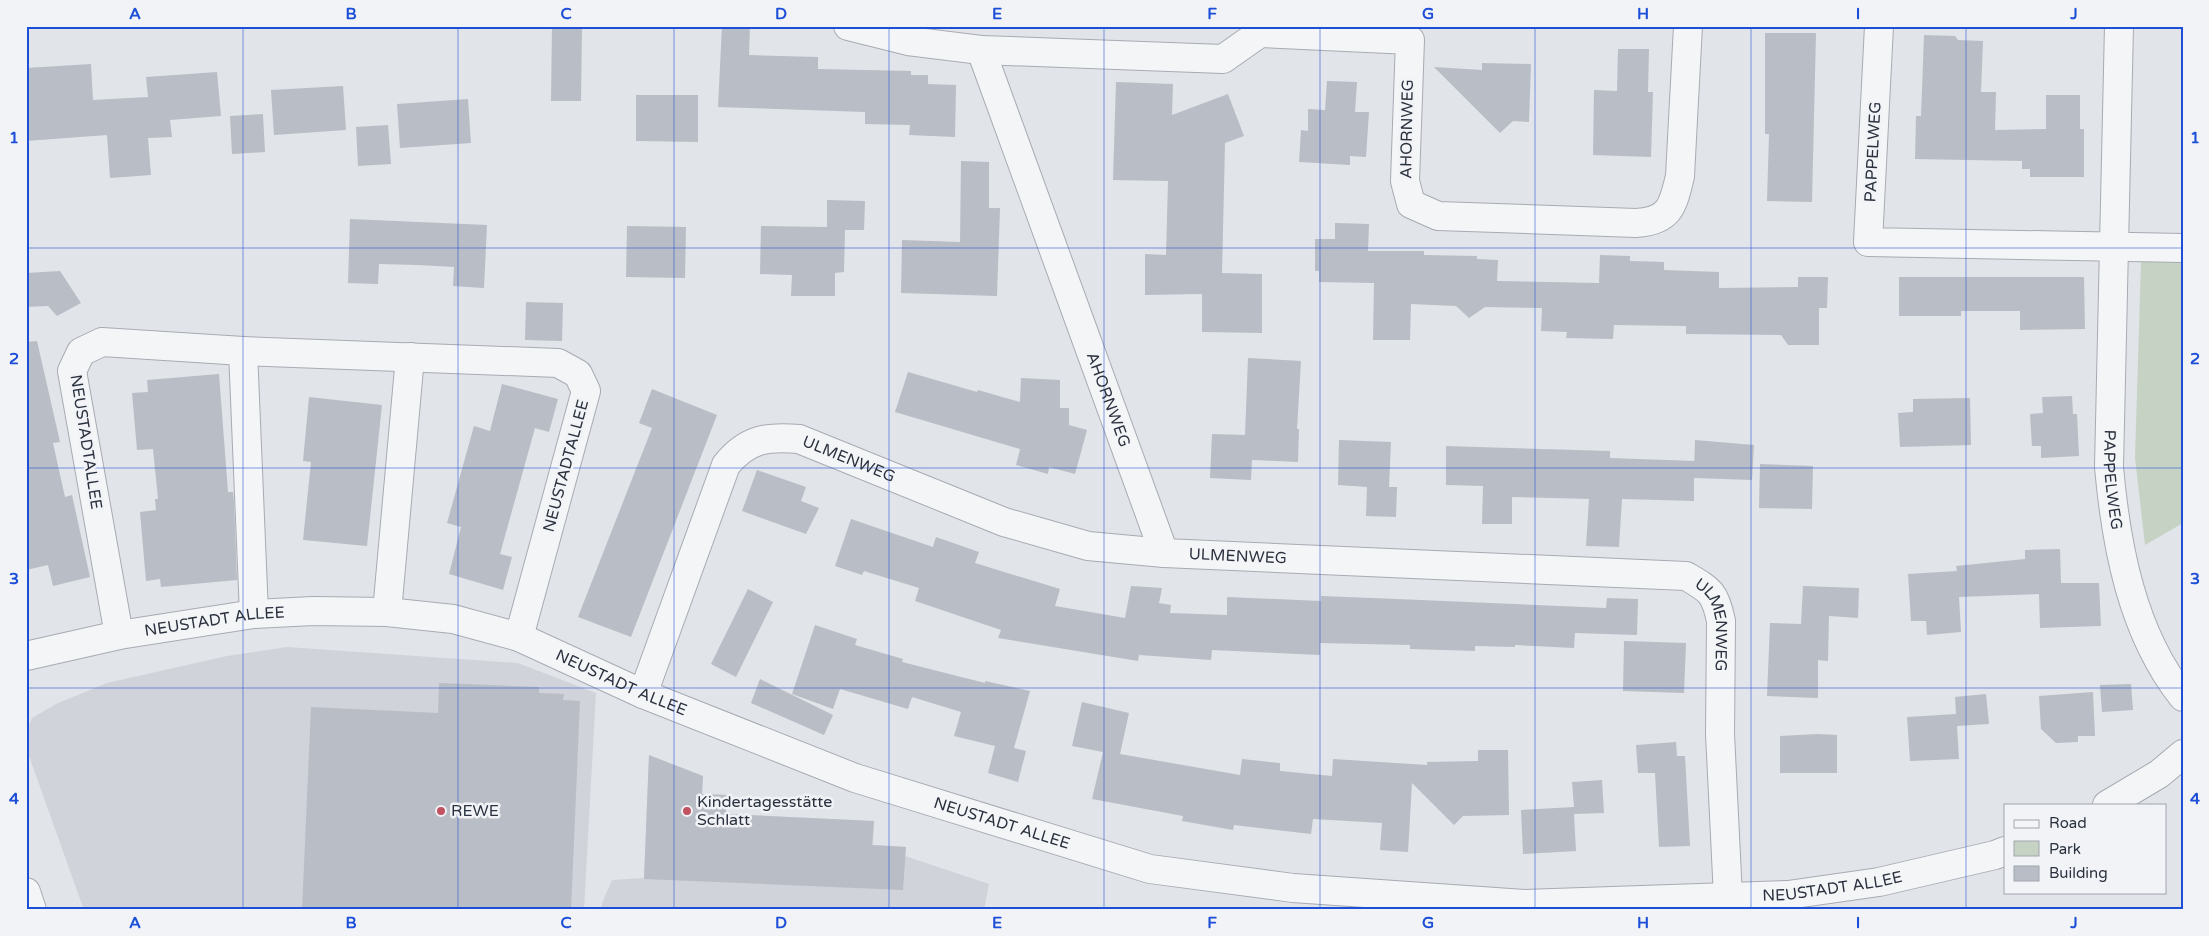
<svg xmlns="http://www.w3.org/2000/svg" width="2209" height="936" font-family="'Varela Round',sans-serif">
<rect width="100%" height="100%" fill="#e1e4e9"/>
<path fill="#d0d3da" d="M 287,647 L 518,663 L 596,693 L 584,910 L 84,910 L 28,753 L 26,732 L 32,718 L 56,704 L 107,683 L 227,656 Z
M 649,756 L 703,776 L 702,794 L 727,795 L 726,814 L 874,821 L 873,845 L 906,847 L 905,856 L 989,884 L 984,910 L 601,910 L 602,903 L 612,880 L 644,878 Z"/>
<path fill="#c6d2c3" d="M 2183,260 L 2183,523 L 2145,545 L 2135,458 L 2141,262 Z"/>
<path fill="#b9bdc5" d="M 552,26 L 582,26 L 581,101 L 551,101 Z
M 722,26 L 750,26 L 749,55 L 818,57 L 818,69 L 911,71 L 911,75 L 928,75 L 928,84 L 956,85 L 955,137 L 909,135 L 910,125 L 865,124 L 865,112 L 718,107 Z
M 1765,33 L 1816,33 L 1812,202 L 1767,201 L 1769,134 L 1765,134 Z
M 1924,35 L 1955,36 L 1958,40 L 1983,41 L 1981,92 L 1996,92 L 1995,130 L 2046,129 L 2046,95 L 2080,95 L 2080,129 L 2084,129 L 2084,177 L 2030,177 L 2030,169 L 2022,169 L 2022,161 L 1915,159 L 1916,116 L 1921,116 Z
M 1618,49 L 1649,49 L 1648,92 L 1653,92 L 1651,157 L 1593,155 L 1594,90 L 1617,91 Z
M 1482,63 L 1531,64 L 1529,122 L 1513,121 L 1500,133 L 1434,67 L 1482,70 Z
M 91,64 L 93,100 L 148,97 L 146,77 L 217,72 L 221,116 L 170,120 L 172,137 L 148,138 L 151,175 L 110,178 L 107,135 L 26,141 L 26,68 Z
M 1327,81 L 1357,82 L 1355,112 L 1369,112 L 1366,157 L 1350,156 L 1350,165 L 1299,162 L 1301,130 L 1308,131 L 1308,109 L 1325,110 Z
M 1116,82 L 1173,84 L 1172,115 L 1228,94 L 1244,136 L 1225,143 L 1222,273 L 1262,274 L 1262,333 L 1202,332 L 1202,294 L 1145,295 L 1145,254 L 1166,255 L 1168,181 L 1113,180 Z
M 343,86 L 346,130 L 274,135 L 271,90 Z
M 636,95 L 698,95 L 698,142 L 636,141 Z
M 468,99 L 471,143 L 400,148 L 397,104 Z
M 263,114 L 265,152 L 232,154 L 230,116 Z
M 388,125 L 391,164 L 358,166 L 356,127 Z
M 961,161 L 989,162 L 989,208 L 1000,208 L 997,296 L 901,293 L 902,240 L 960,242 Z
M 827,200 L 865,201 L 864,230 L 845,230 L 844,272 L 835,273 L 835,296 L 791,296 L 792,275 L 760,274 L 761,226 L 827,227 Z
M 350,219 L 487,225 L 484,288 L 453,286 L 454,267 L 418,265 L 379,264 L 378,284 L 348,283 Z
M 1335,223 L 1369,224 L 1368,251 L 1424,251 L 1424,255 L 1477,256 L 1477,259 L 1498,260 L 1497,281 L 1599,283 L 1600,255 L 1630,256 L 1630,261 L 1664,262 L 1664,270 L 1719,272 L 1719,288 L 1798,287 L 1798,277 L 1828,277 L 1827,308 L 1819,308 L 1819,345 L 1788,345 L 1781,335 L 1686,334 L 1686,326 L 1614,325 L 1613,339 L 1566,338 L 1567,332 L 1541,331 L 1542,308 L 1485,307 L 1469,318 L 1456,306 L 1411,304 L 1410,340 L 1373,340 L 1374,283 L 1319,282 L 1319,271 L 1315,271 L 1315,239 L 1335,239 Z
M 627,226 L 686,227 L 685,278 L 626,277 Z
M 60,271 L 81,303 L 57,316 L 48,306 L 26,307 L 26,273 Z
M 1899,277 L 2084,277 L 2085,329 L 2020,330 L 2020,311 L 1961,311 L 1961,316 L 1899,316 Z
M 526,302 L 563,303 L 562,341 L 525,340 Z
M 37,341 L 60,442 L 53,443 L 65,497 L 72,495 L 90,577 L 53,586 L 48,565 L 26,570 L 26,342 Z
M 1248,358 L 1301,361 L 1297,429 L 1299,429 L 1298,462 L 1252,460 L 1251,480 L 1210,478 L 1212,434 L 1245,435 Z
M 908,372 L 977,392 L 978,390 L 1020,402 L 1021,378 L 1060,380 L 1060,408 L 1069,408 L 1069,425 L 1087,430 L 1075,474 L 1049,467 L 1048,474 L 1016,465 L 1020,449 L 895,412 Z
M 219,374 L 228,492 L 233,492 L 234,501 L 237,580 L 161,587 L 160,579 L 146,581 L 140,512 L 156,510 L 155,499 L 158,499 L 153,449 L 137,450 L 132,393 L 148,392 L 147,380 Z
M 502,384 L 558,399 L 549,432 L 535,428 L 500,554 L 512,557 L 503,590 L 449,574 L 461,527 L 447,523 L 474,426 L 490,431 Z
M 652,389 L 717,415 L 631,637 L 578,617 L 652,428 L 639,423 Z
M 2072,396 L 2073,414 L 2077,414 L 2079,456 L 2041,458 L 2041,446 L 2032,446 L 2030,414 L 2043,413 L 2042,397 Z
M 309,397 L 382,405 L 367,546 L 303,540 L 311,462 L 303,461 Z
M 1970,398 L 1971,445 L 1900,447 L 1898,413 L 1913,412 L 1913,399 Z
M 1339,440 L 1391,442 L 1389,487 L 1397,487 L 1396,517 L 1366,516 L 1367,487 L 1338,485 Z
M 1695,440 L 1754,445 L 1752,480 L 1694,478 L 1694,501 L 1622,499 L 1619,547 L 1586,546 L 1589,499 L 1512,497 L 1512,524 L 1482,524 L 1483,486 L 1446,485 L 1446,446 L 1610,451 L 1610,458 L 1695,461 L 1694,472 Z
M 1760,464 L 1813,466 L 1812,509 L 1759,508 Z
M 757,470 L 806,487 L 801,501 L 819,508 L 806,534 L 742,511 Z
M 851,519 L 933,547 L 936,537 L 979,552 L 975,563 L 1060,589 L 1055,606 L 1125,618 L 1131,586 L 1162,588 L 1159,603 L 1171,605 L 1170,613 L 1227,615 L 1227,597 L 1321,601 L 1321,596 L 1397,599 L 1606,608 L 1607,598 L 1638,599 L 1637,635 L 1575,633 L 1574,648 L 1515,645 L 1515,647 L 1475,646 L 1475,651 L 1410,649 L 1410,645 L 1320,643 L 1320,655 L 1212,650 L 1211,660 L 1139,655 L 1138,661 L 998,638 L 1001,630 L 915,601 L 919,588 L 864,571 L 862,575 L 835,566 Z
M 2060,549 L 2061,583 L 2099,583 L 2101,626 L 2040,628 L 2039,594 L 1959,597 L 1961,632 L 1927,635 L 1926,621 L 1911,621 L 1908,574 L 1957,571 L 1956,566 L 2025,559 L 2025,550 Z
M 1803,586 L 1859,588 L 1858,618 L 1829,616 L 1828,661 L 1818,660 L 1818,698 L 1767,696 L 1770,623 L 1801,624 Z
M 748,589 L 773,602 L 736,677 L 711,664 Z
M 815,625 L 857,639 L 855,645 L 903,659 L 902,662 L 985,683 L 985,681 L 1030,691 L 1014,748 L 1026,751 L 1018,782 L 988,773 L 995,746 L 954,736 L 961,712 L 912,697 L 908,709 L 840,689 L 833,709 L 792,694 Z
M 1624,641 L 1686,643 L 1684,693 L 1623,691 Z
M 760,679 L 833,715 L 824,735 L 751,703 Z
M 439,683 L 539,687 L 539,693 L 564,694 L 563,700 L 580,701 L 571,910 L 302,910 L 311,707 L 438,713 Z
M 2131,684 L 2133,710 L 2102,712 L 2100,685 Z
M 2093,692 L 2095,736 L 2078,736 L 2078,742 L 2056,743 L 2041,729 L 2039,696 Z
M 1986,694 L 1989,724 L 1957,726 L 1959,759 L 1910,761 L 1907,717 L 1956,714 L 1955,697 Z
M 1082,702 L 1129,713 L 1120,754 L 1240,775 L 1242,759 L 1280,763 L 1280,771 L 1332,776 L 1333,759 L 1427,765 L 1427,762 L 1478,761 L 1478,750 L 1508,750 L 1509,815 L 1463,816 L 1454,825 L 1412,783 L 1408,852 L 1380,850 L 1382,823 L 1313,819 L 1311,834 L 1234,825 L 1233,830 L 1182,821 L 1183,816 L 1092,799 L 1103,752 L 1072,746 Z
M 1818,734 L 1837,735 L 1837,773 L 1780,773 L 1780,736 Z
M 1676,742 L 1677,756 L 1685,756 L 1690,846 L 1659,847 L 1655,773 L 1638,773 L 1636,745 Z
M 649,755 L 703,776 L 702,794 L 727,795 L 726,814 L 874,821 L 872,845 L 906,847 L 903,890 L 644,879 Z
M 1602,780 L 1604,813 L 1574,814 L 1576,851 L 1523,854 L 1521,810 L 1574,807 L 1572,782 Z"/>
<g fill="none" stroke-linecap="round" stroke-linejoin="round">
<g stroke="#a7abb3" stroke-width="30">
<g id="minor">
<path d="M 848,26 L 908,41 L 981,50 L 1223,59 L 1260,33 L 1410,40 L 1405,181 L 1411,204 L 1438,216 L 1636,223 C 1670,221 1673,206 1680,176 L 1688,26"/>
<path d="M 1879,26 L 1868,242 L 2183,248"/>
<path id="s1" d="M 2119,26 L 2109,467 C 2116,546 2132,633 2183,697"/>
<path id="s2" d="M 981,50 L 1164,553"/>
<path d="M 243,351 L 254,614"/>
<path d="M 387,612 L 410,357"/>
<path d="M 119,635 L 72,371 L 81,352 L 102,342 L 243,351 L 558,363 L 578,374 L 586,391 L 519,637"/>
<path id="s3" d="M 26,656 L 119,635 L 254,614 L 313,611 L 387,612 L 453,619 L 519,637 L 643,694 L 855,778 L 1150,869 L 1293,888 L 1524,904 L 1788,895 L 1879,882 L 1995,855 L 2005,851"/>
<path id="s4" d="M 643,694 L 726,465 C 747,439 767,436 799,439 L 1004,522 L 1088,546 L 1164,553 L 1686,576 C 1710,590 1715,592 1721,621 L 1720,734 L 1728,897"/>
<path d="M 2107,805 L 2159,774 L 2183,754"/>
<path d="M 26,892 L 32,910"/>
</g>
</g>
<use href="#minor" stroke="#f4f5f7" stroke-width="28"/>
</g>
<path fill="none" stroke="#1d4ed8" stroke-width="1" stroke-opacity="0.55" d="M 243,26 L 243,910M 458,26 L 458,910M 674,26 L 674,910M 889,26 L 889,910M 1104,26 L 1104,910M 1320,26 L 1320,910M 1535,26 L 1535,910M 1751,26 L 1751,910M 1966,26 L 1966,910M 26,248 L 2183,248M 26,468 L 2183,468M 26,688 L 2183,688"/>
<g fill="#c15360" stroke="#f1f3f6" stroke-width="2">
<circle cx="441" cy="811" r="5"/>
<circle cx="687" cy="811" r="5"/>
</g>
<g text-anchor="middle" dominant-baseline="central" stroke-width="5" stroke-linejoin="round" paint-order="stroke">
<g font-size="16" fill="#2b323f" stroke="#f1f3f6">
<text transform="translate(1407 129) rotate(-89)">AHORNWEG</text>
<text transform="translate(1873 152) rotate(-87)">PAPPELWEG</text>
<text stroke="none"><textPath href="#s2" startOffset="372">AHORNWEG</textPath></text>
<text transform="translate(86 442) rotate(81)">NEUSTADTALLEE</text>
<text stroke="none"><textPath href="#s4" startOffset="379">ULMENWEG</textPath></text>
<text transform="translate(566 466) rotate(-75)">NEUSTADTALLEE</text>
<text stroke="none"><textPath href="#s1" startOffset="454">PAPPELWEG</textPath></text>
<text stroke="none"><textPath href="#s4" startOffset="784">ULMENWEG</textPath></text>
<text stroke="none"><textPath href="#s3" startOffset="192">NEUSTADT ALLEE</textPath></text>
<text stroke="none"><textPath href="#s4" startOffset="1294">ULMENWEG</textPath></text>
<text stroke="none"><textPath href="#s3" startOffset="612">NEUSTADT ALLEE</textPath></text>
<text stroke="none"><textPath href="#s3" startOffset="1018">NEUSTADT ALLEE</textPath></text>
<text stroke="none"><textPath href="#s3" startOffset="1858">NEUSTADT ALLEE</textPath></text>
</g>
<g font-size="16" fill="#2b323f" stroke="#f1f3f6" text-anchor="start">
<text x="697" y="802">Kindertagesstätte<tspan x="697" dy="18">Schlatt</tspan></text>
<text x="451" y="811">REWE</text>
</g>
</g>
<rect width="2209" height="936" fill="none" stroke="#f1f3f6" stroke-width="55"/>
<rect x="2004" y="804" width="162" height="90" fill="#f1f3f6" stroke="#a2a6ad"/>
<rect x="2014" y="820" width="25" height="8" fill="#f4f5f7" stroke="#a2a6ad"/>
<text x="2049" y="828" font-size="15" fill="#2b323f">Road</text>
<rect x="2014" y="841" width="25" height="15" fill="#c6d2c3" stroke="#a2a6ad"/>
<text x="2049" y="854" font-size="15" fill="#2b323f">Park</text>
<rect x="2014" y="866" width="25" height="15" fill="#b9bdc5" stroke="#a2a6ad"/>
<text x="2049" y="878" font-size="15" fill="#2b323f">Building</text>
<rect x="28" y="28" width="2154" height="880" fill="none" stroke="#1d4ed8" stroke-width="2"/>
<g font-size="16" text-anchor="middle" font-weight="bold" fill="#1d4ed8">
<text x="135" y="19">A</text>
<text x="351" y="19">B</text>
<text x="566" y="19">C</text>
<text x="781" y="19">D</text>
<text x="997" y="19">E</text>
<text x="1212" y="19">F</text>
<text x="1428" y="19">G</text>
<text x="1643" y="19">H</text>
<text x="1858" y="19">I</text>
<text x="2074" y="19">J</text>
<text x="14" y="143">1</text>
<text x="2195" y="143">1</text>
<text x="14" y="364">2</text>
<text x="2195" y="364">2</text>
<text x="14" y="584">3</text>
<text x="2195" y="584">3</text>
<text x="14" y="804">4</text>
<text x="2195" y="804">4</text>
<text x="135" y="928">A</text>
<text x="351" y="928">B</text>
<text x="566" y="928">C</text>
<text x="781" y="928">D</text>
<text x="997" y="928">E</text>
<text x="1212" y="928">F</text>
<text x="1428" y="928">G</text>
<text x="1643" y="928">H</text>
<text x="1858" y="928">I</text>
<text x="2074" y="928">J</text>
</g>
</svg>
